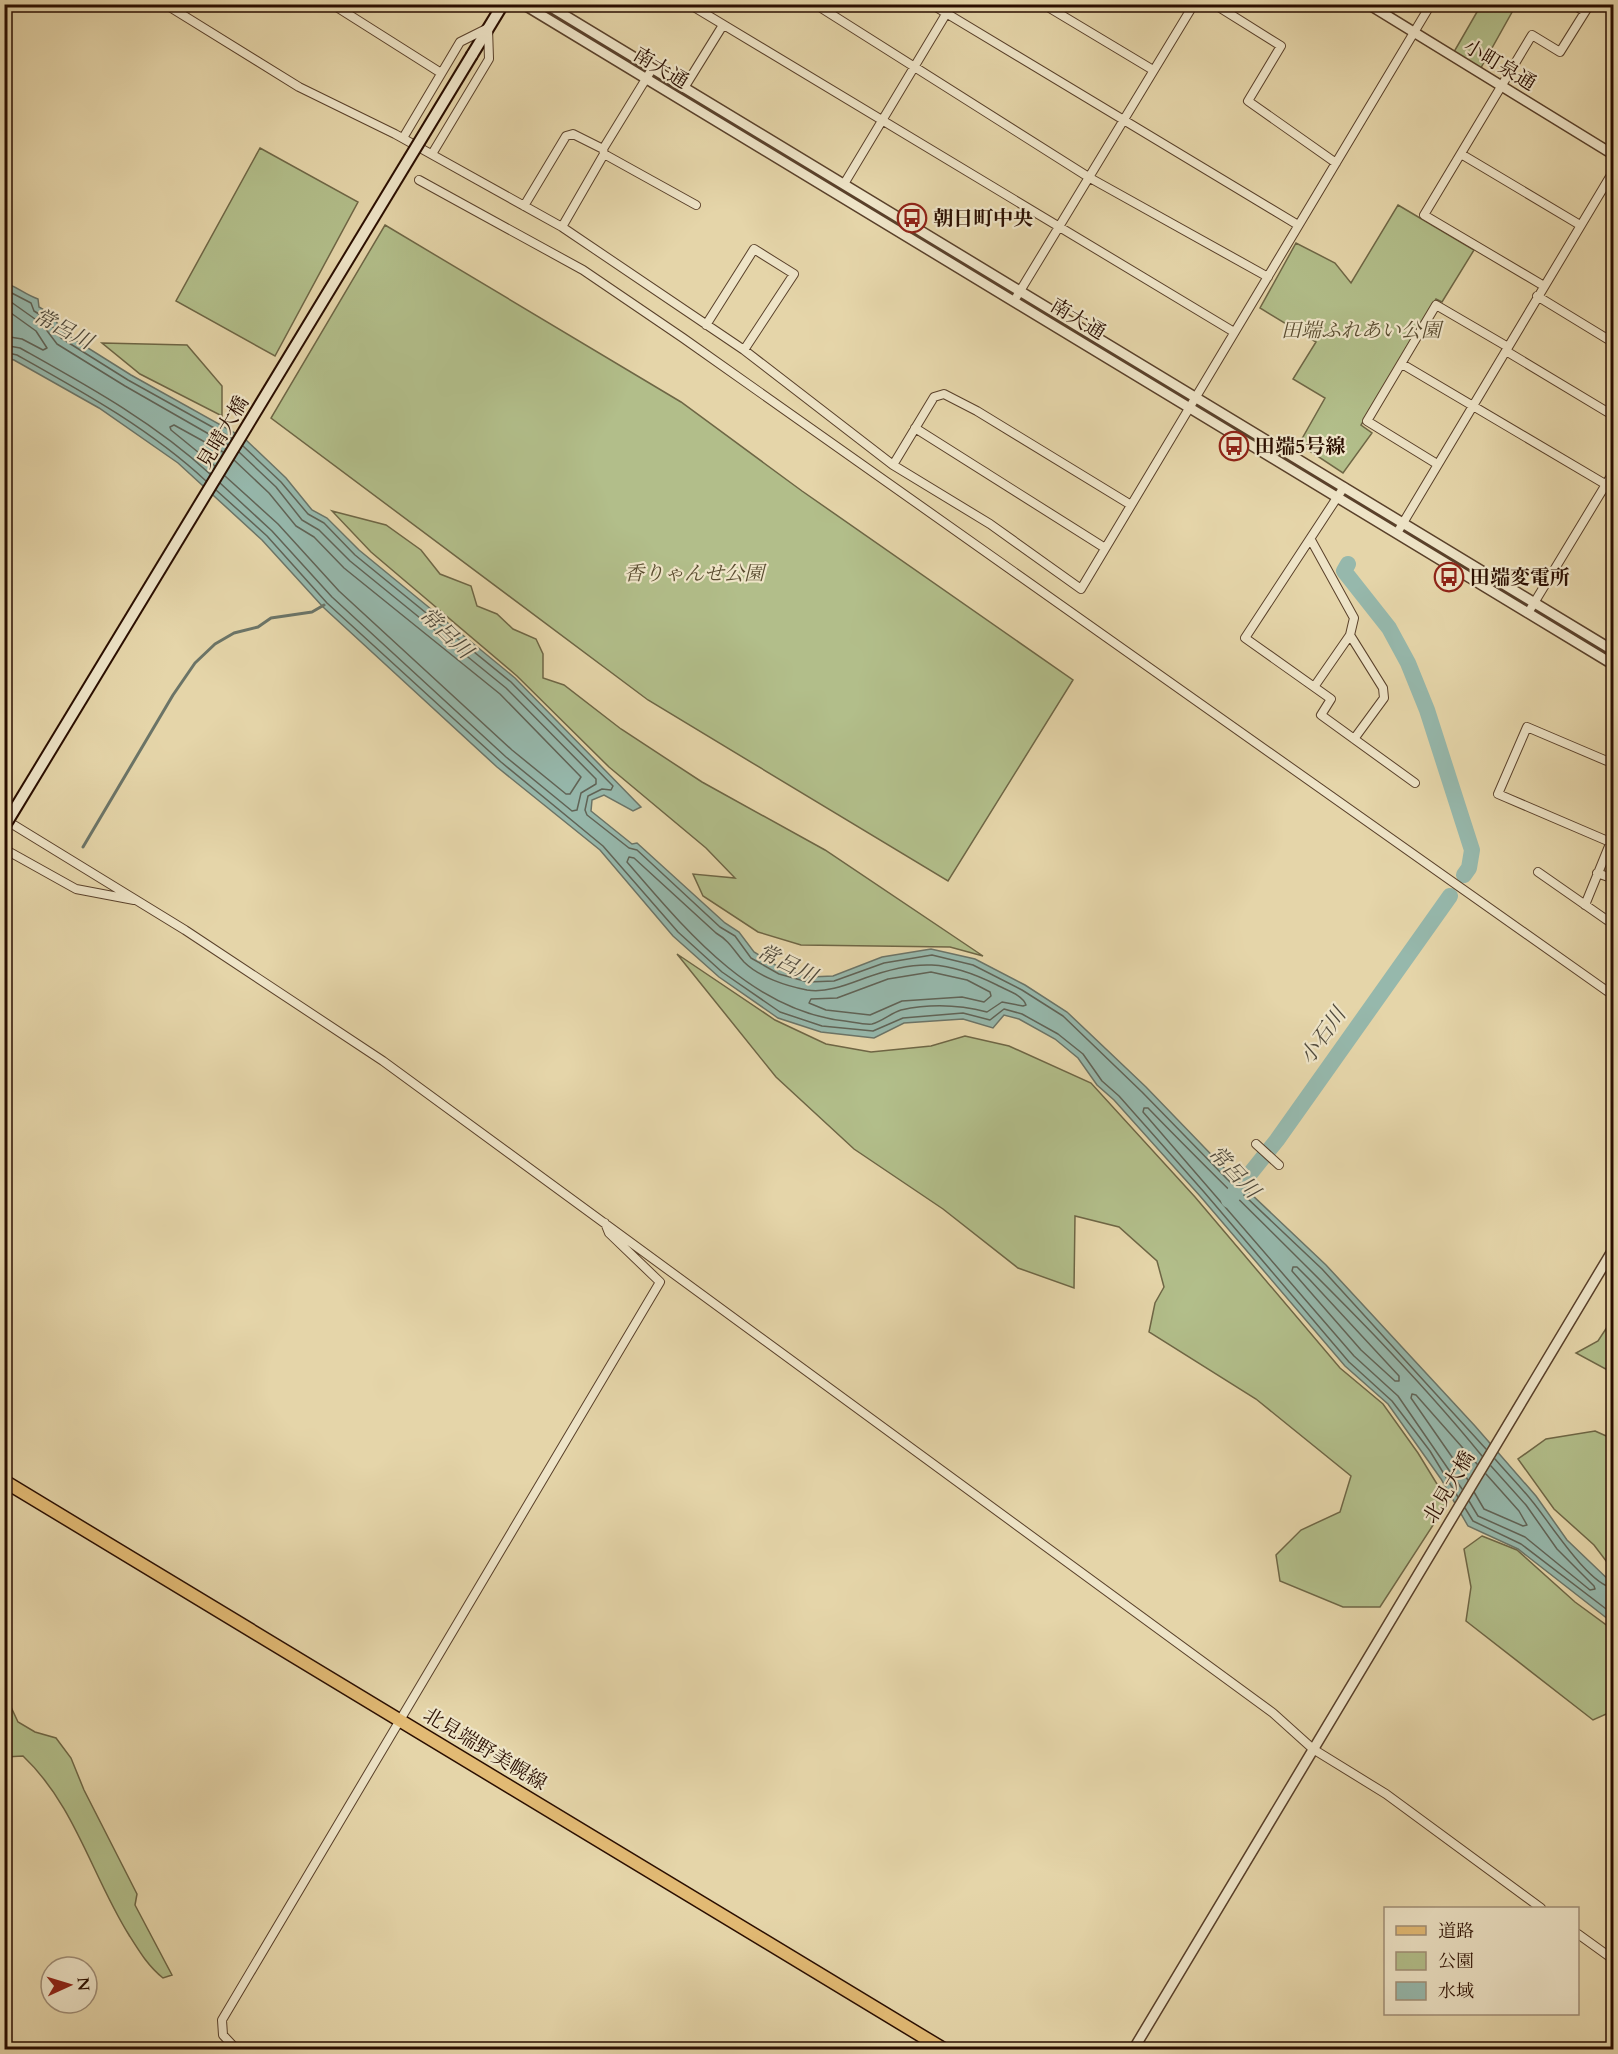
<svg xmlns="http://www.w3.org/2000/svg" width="1618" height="2054" font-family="Cardo,'Noto Serif JP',serif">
<rect width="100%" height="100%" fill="#e5d5a9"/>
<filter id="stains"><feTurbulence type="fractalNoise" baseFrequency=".00333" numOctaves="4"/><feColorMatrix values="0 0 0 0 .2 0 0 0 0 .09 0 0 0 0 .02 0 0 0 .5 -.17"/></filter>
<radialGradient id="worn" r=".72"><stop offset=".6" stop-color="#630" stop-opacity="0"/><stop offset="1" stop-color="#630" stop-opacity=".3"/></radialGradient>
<path fill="#b2be8a" stroke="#6e6645" stroke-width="1.5" d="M 1465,5 L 1516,5 L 1478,73 L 1451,57 L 1477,12 Z
M 260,148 L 358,202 L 275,356 L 176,301 Z
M 1398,205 L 1474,250 L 1442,302 L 1436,299 L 1361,425 L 1372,433 L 1343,473 L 1299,444 L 1325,398 L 1293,379 L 1316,342 L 1260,308 L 1296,243 L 1335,263 L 1351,283 Z
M 385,225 L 681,402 L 802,491 L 1073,680 L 948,881 L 648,700 L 271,418 Z
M 102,343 L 187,345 L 222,386 L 222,416 L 140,374 Z
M 332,511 L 386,525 L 421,550 L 440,574 L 471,586 L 477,606 L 497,614 L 513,629 L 536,639 L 543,654 L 543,678 L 564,685 L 621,729 L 702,782 L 825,850 L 983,956 L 950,947 L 801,945 L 758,932 L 703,896 L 693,874 L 735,878 L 706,848 L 609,767 L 517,676 L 371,552 Z
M 677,954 L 775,1020 L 826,1044 L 871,1052 L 931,1046 L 965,1036 L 1009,1046 L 1091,1083 L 1195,1197 L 1340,1368 L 1383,1404 L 1418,1453 L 1448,1502 L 1380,1607 L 1343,1607 L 1280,1581 L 1276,1555 L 1301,1530 L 1340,1512 L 1351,1476 L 1256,1399 L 1149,1332 L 1155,1303 L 1164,1287 L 1157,1261 L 1119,1227 L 1075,1216 L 1074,1288 L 1018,1268 L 943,1209 L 854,1149 L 776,1077 Z
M 1613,1318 L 1614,1373 L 1613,1373 L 1576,1353 L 1598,1341 Z
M 1595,1431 L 1613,1439 L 1613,1570 L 1594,1545 L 1554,1509 L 1518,1459 L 1546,1439 Z
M 1482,1536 L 1517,1550 L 1575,1602 L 1613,1630 L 1613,1711 L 1593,1720 L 1466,1621 L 1471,1587 L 1464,1549 Z
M 4,1692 L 18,1722 L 35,1732 L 56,1738 L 71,1758 L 84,1790 L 137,1894 L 135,1905 L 172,1975 L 163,1978 C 148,1966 139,1951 129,1935 C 92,1876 75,1805 23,1756 L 5,1757 Z"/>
<path fill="#96b8ac" stroke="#6b7467" stroke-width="1.5" d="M 5,283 C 16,286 24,294 38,299 L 39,307 L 51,314 L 64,333 L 131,375 L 244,438 L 286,478 L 312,510 L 327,518 L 359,550 L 515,678 L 641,807 L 633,811 L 604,795 L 592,800 L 591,811 L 632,844 L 637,843 L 725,923 L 739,932 L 754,952 L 782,969 L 810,977 L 833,976 L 882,957 L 931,949 L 975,959 L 1025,985 L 1067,1012 L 1146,1087 L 1231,1175 L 1326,1265 L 1475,1426 L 1536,1496 L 1567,1540 L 1613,1584 L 1613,1623 L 1518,1549 L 1468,1526 L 1441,1479 L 1388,1404 L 1345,1366 L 1200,1196 L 1114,1100 L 1097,1085 L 1078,1058 L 1055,1039 L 1019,1019 L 1004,1015 L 993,1028 L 963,1019 L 904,1023 L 874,1038 L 821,1032 L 778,1018 L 719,977 L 673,936 L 600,850 L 497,767 L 323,607 L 262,540 L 178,463 L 99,408 L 14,360 L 5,358 Z"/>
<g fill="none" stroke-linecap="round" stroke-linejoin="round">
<path stroke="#606356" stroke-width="1.5" d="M 4,289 L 31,303 L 34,311 L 47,319 L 61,338 L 128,380 L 232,438
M 4,297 L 42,324 L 57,344 L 125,386 L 228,445
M 4,308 L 36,331 L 47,348 L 43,350 L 22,339 L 4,336
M 4,345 L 20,348 C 86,385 154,422 210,474
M 4,352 L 17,355 C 83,392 150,429 206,481
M 243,446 L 281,482 L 308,514 L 324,523 L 355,555 L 511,682 L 613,786 L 611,790 L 602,789 L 588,796 L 585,810 L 587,815 L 629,848 L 637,850 L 720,927 L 735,936 L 751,958 L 779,974 L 808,982 L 834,981 L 884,963 L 932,955 L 973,965 L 1022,990 L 1063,1016 L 1142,1092 L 1227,1179 L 1322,1269 L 1486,1449
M 215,466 L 171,430 L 170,427 L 174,425 L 223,452
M 225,476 L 278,524 L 339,591 L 512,750 L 566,794 L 570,794 L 581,777 L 500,694 L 344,568 L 314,537 L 296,526 L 269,493 L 234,460
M 220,483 L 272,531 L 332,597 L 506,757 L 572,811 L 577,810 L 581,793 L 596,784 L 596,779 L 506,688 L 350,561 L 319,530 L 302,520 L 276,487 L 239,452
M 216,490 L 267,536 L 327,603 L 501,762 L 603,846 L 678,932 L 722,972 L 780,1012 L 822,1026 L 873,1031 L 903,1018 L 963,1013 L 990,1020 L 1004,1009 L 1022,1014 L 1058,1034 L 1083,1054 L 1102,1081 L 1119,1096 L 1204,1192 L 1349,1362 L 1392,1401 L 1430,1451 L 1458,1497
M 629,857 L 634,858 L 716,933 C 731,942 733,950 744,962 C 759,977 786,986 807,990 C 827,993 846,985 865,978 C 917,959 947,960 997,985 C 1006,990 1023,995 1026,1005 L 1023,1006 L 1002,1002 L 987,1012 C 960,1005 929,1004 901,1010 C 891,1013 883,1021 872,1024 C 865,1025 853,1022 845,1021 C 751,1011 685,929 627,862 Z
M 931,972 L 967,980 L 990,992 L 991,996 L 984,1002 L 962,997 L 902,1001 L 870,1015 L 826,1010 L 809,1003 L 811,999 L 837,998 L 888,979 Z
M 1293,1267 L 1297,1267 L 1310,1280 L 1399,1376 L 1399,1381 L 1395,1381 L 1361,1350 L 1292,1271 Z
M 1495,1459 C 1507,1473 1520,1486 1532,1501 C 1548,1520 1589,1586 1614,1588
M 1468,1480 L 1411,1398 L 1412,1394 L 1416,1395 L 1477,1464
M 1462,1489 L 1398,1396 L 1354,1356 L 1143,1112 L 1144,1108 L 1148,1108 C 1260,1224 1380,1331 1482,1456
M 1474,1492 L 1484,1509 L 1523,1526 L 1527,1525 L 1519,1511 L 1486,1474
M 1469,1501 L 1478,1516 L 1525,1537 L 1590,1590 L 1595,1589 L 1594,1586 L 1557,1549 L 1526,1505 L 1491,1466
M 1465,1508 L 1473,1521 L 1521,1544 L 1614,1615"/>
<path stroke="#6b7467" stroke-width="3" d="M 83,847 L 173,695 L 195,663 L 215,644 L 234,633 L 258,627 L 271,618 L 312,612 L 324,605"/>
<path stroke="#96b8ac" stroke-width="16" d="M 1348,564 L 1344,571 L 1389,628 L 1408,663 L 1427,710 L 1472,850 L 1469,868 L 1464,875
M 1229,1200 L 1277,1140 L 1450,896"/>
<g stroke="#59402a" stroke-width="10">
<path id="minor" d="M 165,4 L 299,87 L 395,134 L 562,227 L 744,350 L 893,465 L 990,524 L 1081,589 L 1431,4
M 332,4 L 441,73
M 689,4 L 1234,332
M 815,4 L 1090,178 L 1268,277
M 931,4 L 1298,225
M 1043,4 L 1153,70
M 1214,4 L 1281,46 L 1248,101 L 1336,163
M 1573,4 L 1585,12
M 684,88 L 723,25
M 403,138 L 460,42 L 488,28 L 489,59 L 432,154
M 604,154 L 696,205
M 1461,154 L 1580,225
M 419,180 L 583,270 L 683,338 L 1614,996
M 844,184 L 952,4
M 524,206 L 566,136 L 573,134 L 603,149
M 562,227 L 604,154 L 603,149 L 652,69
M 1544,286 L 1424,215 L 1532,35 L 1560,52 L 1590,4
M 1537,296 L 1614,343
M 1014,301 L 1194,4
M 706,325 L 754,249 L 794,274 L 744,350
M 1506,351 L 1614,416
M 1402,364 L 1605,484
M 915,428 L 1105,548
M 1437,464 L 1367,421 L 1436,305 L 1508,347
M 893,465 L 934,397 L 944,394 L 977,411 L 1131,505
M 1344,487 L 1245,638 L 1331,699 L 1321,715 L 1415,783
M 1397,533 L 1614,170
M 1311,540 L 1354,618 L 1350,635 L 1314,687
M 1528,613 L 1614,471
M 1350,635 L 1383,688 L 1384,698 L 1354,739
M 4,819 L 185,930 L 383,1061 L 1273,1713 L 1313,1749 L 1386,1794 L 1541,1908
M 1610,842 L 1498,794 L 1527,727 L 1614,764
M 6,850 L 76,889 L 134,900
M 1538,872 L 1614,925
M 1597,873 L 1614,879
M 1585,905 L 1614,834
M 1256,1144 L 1279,1165
M 1578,1934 L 1614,1960
M 237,2050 L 223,2035 L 222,2020 L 660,1282 L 609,1233 L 605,1223"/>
</g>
<g stroke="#59402a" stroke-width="12">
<path id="tertiary" d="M 523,4 L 1614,665
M 546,4 L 1614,651
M 1368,4 L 1614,155
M 1133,2050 L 1614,1248"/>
</g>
<g stroke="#2a0e00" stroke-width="14">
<path id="secondary" d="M 472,55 L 503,4"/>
</g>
<g stroke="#2a0e00" stroke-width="15">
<path id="primary" d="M 4,1481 L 945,2050"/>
</g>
<use href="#minor" stroke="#eee4c7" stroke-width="8"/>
<use href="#tertiary" stroke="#eee4c7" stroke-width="9"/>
<use href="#secondary" stroke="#eee4c7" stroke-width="10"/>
<use href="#primary" stroke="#e2ba74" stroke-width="12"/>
<g stroke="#2a0e00" stroke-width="14" stroke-linecap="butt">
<path id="secondary-bridge" d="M 4,827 L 472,55"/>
</g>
<use href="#secondary-bridge" stroke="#eee4c7" stroke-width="10"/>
</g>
<defs>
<g id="bus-ring" transform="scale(1.5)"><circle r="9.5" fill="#eee4c7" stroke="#8f2418" stroke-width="1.5"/><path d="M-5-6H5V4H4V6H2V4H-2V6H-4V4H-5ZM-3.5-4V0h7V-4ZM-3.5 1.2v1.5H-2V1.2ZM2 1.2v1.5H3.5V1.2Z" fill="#8f2418"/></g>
</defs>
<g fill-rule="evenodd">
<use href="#bus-ring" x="912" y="218"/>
<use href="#bus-ring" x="1234" y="446"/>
<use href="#bus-ring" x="1449" y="577"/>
</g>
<g text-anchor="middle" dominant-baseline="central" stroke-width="4.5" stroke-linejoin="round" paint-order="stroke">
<g font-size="20" fill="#2a0e00" stroke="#eee4c7">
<text transform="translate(1500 65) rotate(31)">小町泉通</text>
<text transform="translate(661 68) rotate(31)">南大通</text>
<text transform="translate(1078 319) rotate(31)">南大通</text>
<text transform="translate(223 432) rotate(-59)">見晴大橋</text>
<text transform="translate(1449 1487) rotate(-59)">北見大橋</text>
<text transform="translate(485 1749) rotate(31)">北見端野美幌線</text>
</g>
<g font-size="20" font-weight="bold" fill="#2a0e00" stroke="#eee4c7" text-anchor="start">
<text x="933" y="218">朝日町中央</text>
<text x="1255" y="446">田端5号線</text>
<text x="1470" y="577">田端変電所</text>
</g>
<g font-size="20" font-style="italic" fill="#5a4c30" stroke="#eee4c7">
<text x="1361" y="330">田端ふれあい公園</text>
<text x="694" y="573">香りゃんせ公園</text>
</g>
<g font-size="21" font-style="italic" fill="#504a3c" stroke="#eee4c7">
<text transform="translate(63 329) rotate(28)">常呂川</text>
<text transform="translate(446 633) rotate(44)">常呂川</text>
<text transform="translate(787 964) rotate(26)">常呂川</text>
<text transform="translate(1323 1036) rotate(-55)">小石川</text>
<text transform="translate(1234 1172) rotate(47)">常呂川</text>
</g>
</g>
<rect width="1618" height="2054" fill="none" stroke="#e5d5a9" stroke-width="24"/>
<rect x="6" y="6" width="1606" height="2042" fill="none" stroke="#2a0e00" stroke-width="3"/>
<rect x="12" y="12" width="1594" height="2030" fill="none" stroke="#2a0e00" stroke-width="1.5"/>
<rect x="1384" y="1907" width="195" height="108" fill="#eee4c7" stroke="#a08e77" stroke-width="1.5"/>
<rect x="1396" y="1926" width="30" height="9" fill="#e2ba74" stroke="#a08e77" stroke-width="1.5"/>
<text x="1438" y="1937" font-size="18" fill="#2a0e00">道路</text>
<rect x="1396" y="1952" width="30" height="18" fill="#b2be8a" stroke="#a08e77" stroke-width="1.5"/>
<text x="1438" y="1967" font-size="18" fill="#2a0e00">公園</text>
<rect x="1396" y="1982" width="30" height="18" fill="#96b8ac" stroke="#a08e77" stroke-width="1.5"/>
<text x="1438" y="1997" font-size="18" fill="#2a0e00">水域</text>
<g transform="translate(69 1985) rotate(86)"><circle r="28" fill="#eee4c7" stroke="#a08e77" stroke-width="1.5"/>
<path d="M0-4.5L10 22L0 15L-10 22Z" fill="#8f2418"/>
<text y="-9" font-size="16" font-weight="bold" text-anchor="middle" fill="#2a0e00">N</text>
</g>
<rect width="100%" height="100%" filter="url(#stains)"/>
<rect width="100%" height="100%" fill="url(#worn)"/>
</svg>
